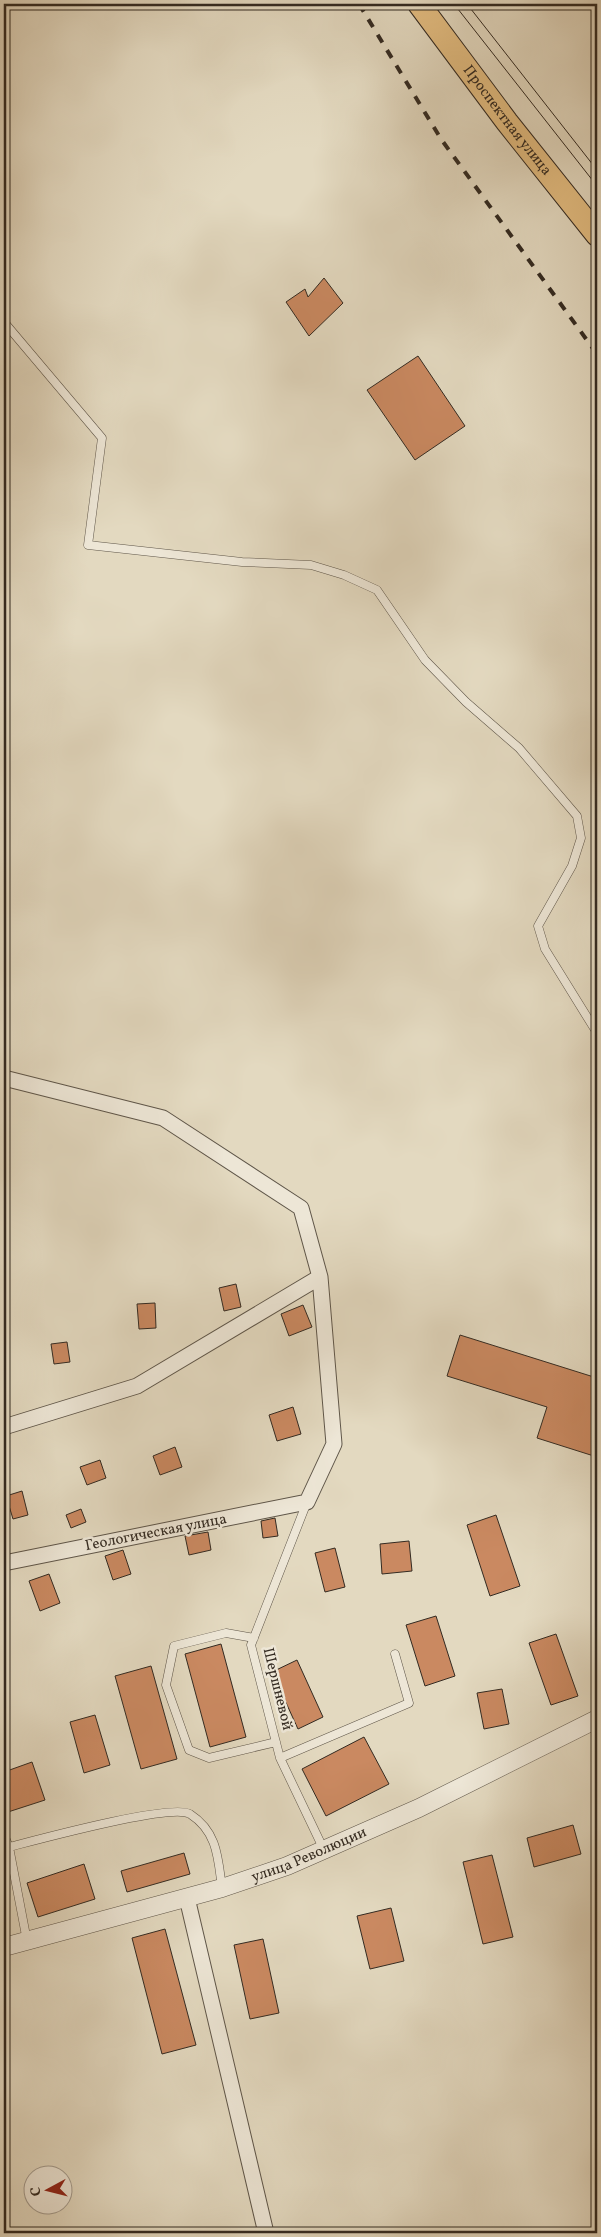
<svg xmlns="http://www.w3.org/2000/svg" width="601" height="2237" font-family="Vollkorn,serif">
<rect width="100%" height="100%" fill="#e3d9c0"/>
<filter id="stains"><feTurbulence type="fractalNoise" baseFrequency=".004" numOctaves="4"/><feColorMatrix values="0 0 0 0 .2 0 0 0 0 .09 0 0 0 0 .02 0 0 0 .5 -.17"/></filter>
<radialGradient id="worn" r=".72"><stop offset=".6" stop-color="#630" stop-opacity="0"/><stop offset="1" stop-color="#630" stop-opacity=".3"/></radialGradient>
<path fill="#ca8961" stroke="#332a21" d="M 324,278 L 343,303 L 309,336 L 286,302 L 305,289 L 308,297 Z
M 418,356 L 465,426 L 415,460 L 367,390 Z
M 236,1284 L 241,1307 L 224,1311 L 219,1288 Z
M 155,1303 L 156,1328 L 139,1329 L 137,1304 Z
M 303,1305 L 312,1327 L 289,1336 L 281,1314 Z
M 460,1335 L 597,1378 L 597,1457 L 537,1438 L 547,1407 L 447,1376 Z
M 67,1342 L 70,1362 L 54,1364 L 51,1344 Z
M 293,1407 L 301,1434 L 277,1441 L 269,1415 Z
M 175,1447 L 182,1467 L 160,1475 L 153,1456 Z
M 100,1460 L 106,1478 L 87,1485 L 80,1467 Z
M 22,1491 L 28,1515 L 13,1519 L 6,1496 Z
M 81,1509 L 86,1522 L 71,1528 L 66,1515 Z
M 496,1515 L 520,1586 L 490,1596 L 467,1525 Z
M 275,1518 L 278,1536 L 263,1538 L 261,1521 Z
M 208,1532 L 211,1550 L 189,1555 L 185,1536 Z
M 409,1541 L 412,1571 L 382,1574 L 380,1544 Z
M 335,1548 L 345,1587 L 325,1592 L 315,1553 Z
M 123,1550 L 131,1574 L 113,1580 L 105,1556 Z
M 49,1574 L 60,1603 L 40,1611 L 29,1581 Z
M 436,1616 L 455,1676 L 425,1686 L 406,1625 Z
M 556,1634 L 578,1696 L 551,1705 L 529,1643 Z
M 221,1644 L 246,1737 L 210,1747 L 185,1654 Z
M 297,1660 L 323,1717 L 298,1729 L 272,1672 Z
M 151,1666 L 177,1759 L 141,1769 L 115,1676 Z
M 502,1689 L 509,1724 L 484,1729 L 477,1693 Z
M 95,1715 L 110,1765 L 84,1773 L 70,1722 Z
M 364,1737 L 389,1784 L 326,1816 L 302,1769 Z
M 32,1762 L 45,1800 L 8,1812 L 4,1800 L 4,1772 Z
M 573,1825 L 581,1854 L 534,1867 L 527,1838 Z
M 184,1853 L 190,1874 L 127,1892 L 121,1871 Z
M 492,1855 L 513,1937 L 483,1944 L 463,1862 Z
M 84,1864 L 95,1899 L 38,1917 L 27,1883 Z
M 391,1908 L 404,1961 L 370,1969 L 357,1916 Z
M 165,1929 L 196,2045 L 162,2054 L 132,1938 Z
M 263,1939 L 279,2013 L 250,2019 L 234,1945 Z"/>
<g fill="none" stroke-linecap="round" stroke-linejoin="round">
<g stroke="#5f5649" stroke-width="9">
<path id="service" d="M 4,322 L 102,438 L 88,545 L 242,562 L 311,565 L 344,575 L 377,590 L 425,660 L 466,702 L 519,748 L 577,816 L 581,838 L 572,866 L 538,926 L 545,949 L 597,1033
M 307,1502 L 251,1645 L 280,1758 L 324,1850
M 254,1638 L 226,1633 L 174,1646 L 166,1685 L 189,1750 L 209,1758 L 276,1742
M 280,1758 L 409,1703 L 395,1654
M 4,1835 L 9,1847
M 27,1941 L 9,1847 C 36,1840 172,1803 190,1814 C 218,1832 218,1859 222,1888"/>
</g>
<g stroke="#5f5649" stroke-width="17">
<path id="minor" d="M 4,1078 L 163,1118 L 301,1208 L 320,1277 L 334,1444 L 307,1502 L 4,1563
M 4,1427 L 137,1386 L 320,1277
M 187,1898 L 266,2233"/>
</g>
<g stroke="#5f5649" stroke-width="19">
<g id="tertiary">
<path id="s1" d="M 4,1947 L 222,1888 L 287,1866 L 419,1808 L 597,1719"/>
</g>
</g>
<g stroke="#332a21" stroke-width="24">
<g id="primary">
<path id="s2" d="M 419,4 L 507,122 L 597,235"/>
</g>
</g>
<use href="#service" stroke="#ede6d6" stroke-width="8"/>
<use href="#minor" stroke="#ede6d6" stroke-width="15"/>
<use href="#tertiary" stroke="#ede6d6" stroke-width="18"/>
<use href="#primary" stroke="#e2bc80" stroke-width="22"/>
<path stroke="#332a21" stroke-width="1" d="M 454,4 L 597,186
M 467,4 L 597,170"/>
<path stroke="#332a21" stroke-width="4" stroke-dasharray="9 9" stroke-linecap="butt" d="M 359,4 L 441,139 L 597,354"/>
</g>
<g text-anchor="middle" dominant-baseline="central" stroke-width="5" stroke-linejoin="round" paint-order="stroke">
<g font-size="15" fill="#332a21" stroke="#ede6d6">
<text stroke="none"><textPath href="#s2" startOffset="146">Проспектная улица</textPath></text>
<text transform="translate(156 1533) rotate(-11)">Геологическая улица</text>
<text transform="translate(277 1689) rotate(76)">Шершневой</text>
<text stroke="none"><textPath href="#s1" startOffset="319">улица Революции</textPath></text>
</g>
</g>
<rect width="601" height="2237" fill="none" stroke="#e3d9c0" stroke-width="20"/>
<rect x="5" y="5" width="591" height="2227" fill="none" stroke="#332a21" stroke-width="2.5"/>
<rect x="10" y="10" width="581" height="2217" fill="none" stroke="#332a21"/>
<g transform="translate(48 2190) rotate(263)"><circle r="24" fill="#ede6d6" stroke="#a39b8e"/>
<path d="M0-4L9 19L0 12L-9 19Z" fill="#8f2418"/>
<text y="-8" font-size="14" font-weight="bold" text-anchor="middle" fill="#332a21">С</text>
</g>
<rect width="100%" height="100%" filter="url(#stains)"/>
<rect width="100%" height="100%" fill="url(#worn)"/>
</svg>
